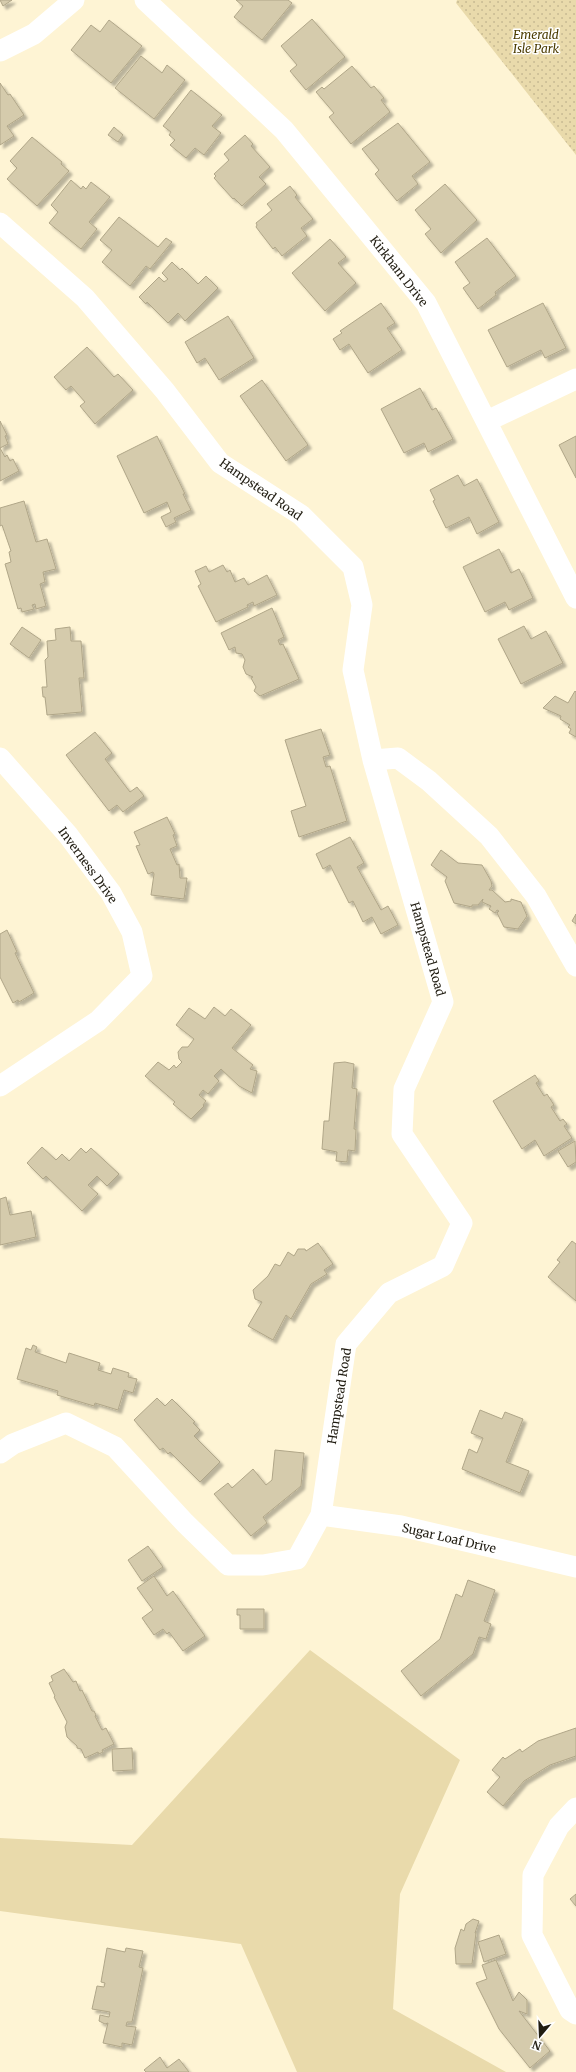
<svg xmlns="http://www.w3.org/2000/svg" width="576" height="2072" font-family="Merriweather,serif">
<defs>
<pattern id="park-dots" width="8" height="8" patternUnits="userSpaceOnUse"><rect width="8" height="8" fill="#e9daab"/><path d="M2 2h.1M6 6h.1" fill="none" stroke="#c8ba92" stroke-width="1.8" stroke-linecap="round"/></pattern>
<filter id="shadow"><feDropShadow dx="3.5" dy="3.5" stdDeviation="1" flood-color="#0004"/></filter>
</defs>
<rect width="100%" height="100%" fill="#fef4d4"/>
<path fill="#e9daab" d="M 310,1650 L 460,1760 L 400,1894 L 393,2009 L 506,2072 L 297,2072 L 241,1944 L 0,1911 L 0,1838 L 132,1845 Z"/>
<path fill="url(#park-dots)" d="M 457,0 L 576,0 L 576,155 L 456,3 Z"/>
<path fill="#d5cbac" stroke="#b0a688" filter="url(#shadow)" d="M 0,0 L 12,0 L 3,6 Z
M 236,0 L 288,0 L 292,3 L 262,40 L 234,17 L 243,6 Z
M 312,19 L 345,57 L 306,90 L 290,71 L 297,65 L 281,46 Z
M 109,20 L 142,46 L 111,83 L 71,50 L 91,25 L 100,32 Z
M 141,56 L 162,73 L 167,65 L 185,80 L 154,119 L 115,88 Z
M 352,66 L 371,88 L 374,86 L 384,98 L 381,100 L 390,112 L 351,144 L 329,117 L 334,113 L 316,92 L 322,87 L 324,89 Z
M 0,83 L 8,95 L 10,94 L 24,115 L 7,126 L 14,136 L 0,145 Z
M 191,90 L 222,115 L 212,126 L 221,133 L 204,155 L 195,148 L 186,158 L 170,145 L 175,140 L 169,135 L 171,132 L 163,126 Z
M 398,123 L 430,162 L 412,176 L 418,184 L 397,201 L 375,174 L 379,170 L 362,149 Z
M 114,127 L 123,135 L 118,142 L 108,135 Z
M 245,135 L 253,144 L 251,146 L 270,167 L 259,177 L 266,184 L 242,206 L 234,198 L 233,199 L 214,178 L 216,176 L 214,174 L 229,160 L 224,154 Z
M 32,137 L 62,162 L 61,164 L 69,171 L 37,206 L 7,179 L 17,168 L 10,161 Z
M 71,180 L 81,189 L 83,186 L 86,189 L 91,182 L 110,197 L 89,222 L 97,229 L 81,249 L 49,223 L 58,212 L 51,205 Z
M 445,184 L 477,220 L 441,253 L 425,234 L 431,229 L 415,210 Z
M 290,186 L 297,195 L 295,197 L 313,219 L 301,228 L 307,236 L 282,256 L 275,247 L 273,249 L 256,227 L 257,225 L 256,223 L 272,210 L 267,204 Z
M 119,217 L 158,247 L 166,238 L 172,242 L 150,269 L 146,266 L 130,286 L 102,262 L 112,250 L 100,240 Z
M 487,238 L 516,276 L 495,292 L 496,295 L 478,309 L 463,288 L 470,283 L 455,262 Z
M 330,239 L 346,257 L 338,263 L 356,283 L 325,311 L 292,273 Z
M 172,262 L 180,270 L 182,268 L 198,284 L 206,276 L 218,288 L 185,321 L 178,313 L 168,323 L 147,302 L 146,304 L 139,297 L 159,277 L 164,282 L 168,279 L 162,273 Z
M 381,303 L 395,323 L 387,328 L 402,350 L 368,373 L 349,344 L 340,350 L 333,339 L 342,333 L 340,331 Z
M 543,303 L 566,348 L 545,358 L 541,350 L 507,367 L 488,330 Z
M 228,316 L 254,358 L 219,380 L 205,358 L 197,363 L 185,342 Z
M 87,347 L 114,377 L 118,374 L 133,390 L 95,424 L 80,406 L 85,402 L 71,386 L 66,390 L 54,377 Z
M 262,380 L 308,445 L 286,461 L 240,396 Z
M 420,388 L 432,410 L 436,408 L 453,439 L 428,452 L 424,443 L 404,453 L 381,409 Z
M 0,421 L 7,435 L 5,436 L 8,444 L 0,448 Z
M 157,436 L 185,494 L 183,494 L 191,510 L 174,518 L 176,522 L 166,527 L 161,517 L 171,512 L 167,502 L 144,513 L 117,456 Z
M 576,436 L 576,478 L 559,445 Z
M 0,448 L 5,457 L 7,455 L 10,461 L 13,459 L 19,471 L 0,481 Z
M 458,475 L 464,486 L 477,479 L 499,522 L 477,534 L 469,517 L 446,528 L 433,501 L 435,500 L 430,490 Z
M 24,501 L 36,542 L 47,539 L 56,569 L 43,572 L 45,582 L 40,584 L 46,606 L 36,609 L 35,604 L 32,605 L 34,609 L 22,612 L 21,608 L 18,609 L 5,564 L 11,562 L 9,552 L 11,551 L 2,525 L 0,526 L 0,508 Z
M 499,549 L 511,573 L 519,569 L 533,598 L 509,610 L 505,602 L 485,612 L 463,567 Z
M 223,565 L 227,572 L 230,570 L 235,582 L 244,578 L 248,585 L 267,575 L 277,595 L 254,606 L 253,602 L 247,605 L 248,607 L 216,622 L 198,586 L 201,584 L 195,571 L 206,566 L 209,572 Z
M 272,608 L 284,637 L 278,640 L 280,645 L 283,644 L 299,679 L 260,696 L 254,691 L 256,687 L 251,678 L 253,677 L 246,674 L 243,667 L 245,660 L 242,654 L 236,653 L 235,647 L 229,650 L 221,633 Z
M 524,626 L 531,639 L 546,631 L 563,663 L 521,684 L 498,639 Z
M 22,627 L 41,640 L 29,658 L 10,644 Z
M 70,627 L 71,641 L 81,641 L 84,678 L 79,678 L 82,712 L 47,715 L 45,697 L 43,697 L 42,687 L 47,687 L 45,660 L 48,657 L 47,641 L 56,640 L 55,629 Z
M 575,691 L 576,692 L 576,737 L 569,733 L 571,729 L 568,727 L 570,725 L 560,719 L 561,716 L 543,708 L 555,696 L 568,703 Z
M 321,729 L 330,755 L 323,757 L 326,767 L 330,766 L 347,821 L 299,837 L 291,811 L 306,806 L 285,740 Z
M 95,732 L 112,753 L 105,759 L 130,792 L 137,787 L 144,796 L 123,812 L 117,805 L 109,811 L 66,755 Z
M 167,817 L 175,834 L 173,835 L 177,846 L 170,849 L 177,865 L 179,864 L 180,878 L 187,878 L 184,899 L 151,895 L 154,874 L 153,872 L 148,874 L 136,846 L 140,845 L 134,832 Z
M 350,837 L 364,863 L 357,867 L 381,910 L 388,906 L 398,925 L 381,934 L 372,917 L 363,922 L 353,901 L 349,903 L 330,865 L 323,869 L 316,854 Z
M 441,850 L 458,863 L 482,865 L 491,881 L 492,886 L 489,890 L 492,890 L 505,902 L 511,901 L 511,899 L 521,902 L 527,916 L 518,929 L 504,927 L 497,913 L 499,911 L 497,910 L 495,913 L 489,909 L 491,906 L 482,902 L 483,899 L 478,905 L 472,905 L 472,907 L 454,903 L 445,881 L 447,877 L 431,865 Z
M 576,914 L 576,924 L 572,921 Z
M 7,930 L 17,952 L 15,953 L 34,993 L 19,1002 L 18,1000 L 13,1003 L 0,977 L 0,934 Z
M 214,1007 L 225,1016 L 231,1009 L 251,1025 L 232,1048 L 253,1065 L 250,1069 L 257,1071 L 252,1093 L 239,1086 L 221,1069 L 214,1076 L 219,1081 L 208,1094 L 203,1090 L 199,1095 L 206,1101 L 203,1105 L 204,1106 L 191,1119 L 173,1104 L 175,1102 L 145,1076 L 158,1062 L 169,1070 L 174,1065 L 176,1068 L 182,1062 L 179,1059 L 178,1052 L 182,1047 L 188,1047 L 194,1039 L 176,1025 L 189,1008 L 205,1019 Z
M 345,1062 L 354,1064 L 352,1088 L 357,1089 L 354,1129 L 356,1129 L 355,1151 L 348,1150 L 347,1162 L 336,1161 L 337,1152 L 322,1149 L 324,1121 L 329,1121 L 334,1063 Z
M 535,1075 L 539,1081 L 536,1083 L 544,1096 L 547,1094 L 554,1105 L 551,1107 L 560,1121 L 563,1119 L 567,1124 L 564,1126 L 572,1138 L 544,1156 L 535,1140 L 522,1149 L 493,1101 Z
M 575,1141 L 576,1162 L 568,1167 L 558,1151 Z
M 42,1147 L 56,1160 L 62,1154 L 69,1161 L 81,1148 L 86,1153 L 91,1148 L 119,1174 L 107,1186 L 97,1176 L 88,1185 L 98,1194 L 82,1211 L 46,1176 L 43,1179 L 27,1163 Z
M 6,1197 L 10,1215 L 31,1211 L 36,1237 L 0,1245 L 0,1199 Z
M 572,1241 L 576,1244 L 576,1301 L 548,1277 L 560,1262 L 557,1260 Z
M 318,1243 L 333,1264 L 324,1270 L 327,1274 L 311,1284 L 291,1319 L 286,1315 L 273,1340 L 248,1326 L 262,1302 L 255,1299 L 253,1290 L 268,1276 L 275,1264 L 280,1266 L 288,1252 L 294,1256 L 298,1249 L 305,1249 L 306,1251 Z
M 33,1345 L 37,1347 L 35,1352 L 66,1363 L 69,1353 L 100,1363 L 98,1370 L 111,1374 L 113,1368 L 129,1373 L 128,1377 L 137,1379 L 133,1393 L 124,1390 L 118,1410 L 95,1403 L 94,1406 L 57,1395 L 58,1391 L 17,1379 L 26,1348 L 31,1350 Z
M 157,1398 L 165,1406 L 172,1399 L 195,1422 L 193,1423 L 200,1430 L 194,1436 L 220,1462 L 200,1482 L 170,1452 L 168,1454 L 163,1448 L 160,1450 L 134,1420 Z
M 480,1410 L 502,1419 L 505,1412 L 523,1419 L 506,1462 L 529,1471 L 520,1493 L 462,1469 L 469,1449 L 477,1453 L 483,1438 L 471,1433 Z
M 275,1450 L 304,1453 L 301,1486 L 263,1517 L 267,1523 L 251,1536 L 214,1494 L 228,1483 L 232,1488 L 253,1469 L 266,1485 L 272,1480 Z
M 148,1546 L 163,1567 L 142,1581 L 128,1560 Z
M 154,1576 L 167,1596 L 173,1591 L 205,1636 L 183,1651 L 169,1632 L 167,1634 L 163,1629 L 154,1635 L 142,1618 L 153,1610 L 137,1588 Z
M 468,1580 L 495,1590 L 484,1621 L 491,1624 L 486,1639 L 479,1637 L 473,1654 L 421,1696 L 401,1671 L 440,1639 L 456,1594 L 462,1597 Z
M 237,1609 L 264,1609 L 264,1629 L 240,1629 L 240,1615 L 237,1615 Z
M 64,1669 L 73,1682 L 76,1681 L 80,1691 L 82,1690 L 92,1711 L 94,1711 L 96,1715 L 95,1716 L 102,1730 L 106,1728 L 114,1744 L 102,1750 L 103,1752 L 99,1754 L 98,1752 L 85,1758 L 81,1749 L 77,1748 L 77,1746 L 67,1737 L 65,1727 L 67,1722 L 54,1697 L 55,1696 L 49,1683 L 53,1681 L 51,1676 Z
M 576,1728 L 576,1756 L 550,1765 L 524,1781 L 503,1806 L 487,1792 L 500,1777 L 492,1770 L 503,1757 L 505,1759 L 520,1749 L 522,1752 L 538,1741 Z
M 132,1748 L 133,1770 L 113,1771 L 112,1749 Z
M 576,1894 L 576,1906 L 570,1899 Z
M 473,1919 L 479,1921 L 475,1933 L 476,1933 L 472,1964 L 456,1964 L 455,1948 L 461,1929 L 464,1931 L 466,1924 Z
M 499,1935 L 506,1954 L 484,1962 L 478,1942 Z
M 107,1948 L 125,1952 L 126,1948 L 143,1951 L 139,1967 L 143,1968 L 132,2022 L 127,2022 L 126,2026 L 136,2027 L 132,2045 L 122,2043 L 122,2047 L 103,2043 L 108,2023 L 105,2024 L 99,2021 L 100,2015 L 109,2017 L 110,2012 L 92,2009 L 97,1986 L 104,1987 L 105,1983 L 101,1982 Z
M 496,1960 L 513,2001 L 519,1992 L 527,2000 L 527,2014 L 519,2011 L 550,2051 L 530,2068 L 499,2029 L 476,1983 L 487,1979 L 482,1965 Z
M 160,2057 L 167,2068 L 179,2059 L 189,2072 L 146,2072 L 144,2070 Z"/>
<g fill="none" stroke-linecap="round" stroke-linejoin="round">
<path stroke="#fff" stroke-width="21" d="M 145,0 L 284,130 L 426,303 L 576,598
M 0,51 L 34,34 L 74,0
M 0,223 L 85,298 L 165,391 L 220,463 L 301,515 L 353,567 L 362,605 L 353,670 L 373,760 L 443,1002 L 404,1089 L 402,1134 L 462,1223 L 443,1266 L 389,1293 L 346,1344 L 321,1515 L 297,1559 L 263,1565 L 228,1565 L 185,1523 L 115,1447 L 66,1423 L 13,1444 L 0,1453
M 487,421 L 576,379
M 0,758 L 68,835 L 111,893 L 132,932 L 142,976 L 98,1021 L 0,1086
M 373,760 L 398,758 L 429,781 L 489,836 L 536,896 L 576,966
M 321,1515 L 401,1526 L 576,1567
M 576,1808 L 559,1826 L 533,1875 L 532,1935 L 570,2010 L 576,2014"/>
</g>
<g text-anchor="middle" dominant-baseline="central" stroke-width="3" stroke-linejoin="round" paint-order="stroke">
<g font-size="12" font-style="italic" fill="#4b3b00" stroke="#fff">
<text x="536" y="34">Emerald<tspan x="536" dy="14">Isle Park</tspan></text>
</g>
<g font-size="12" fill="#201c11" stroke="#fff">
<text transform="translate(399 271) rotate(52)">Kirkham Drive</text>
<text transform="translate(261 489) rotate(35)">Hampstead Road</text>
<text transform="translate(88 865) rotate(54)">Inverness Drive</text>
<text transform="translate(428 949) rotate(74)">Hampstead Road</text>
<text transform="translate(339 1396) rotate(-81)">Hampstead Road</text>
<text transform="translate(449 1538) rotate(13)">Sugar Loaf Drive</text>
</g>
</g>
<g transform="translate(540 2036) rotate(199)" stroke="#ffffff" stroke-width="3" paint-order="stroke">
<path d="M0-3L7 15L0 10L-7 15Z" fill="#201c11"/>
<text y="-6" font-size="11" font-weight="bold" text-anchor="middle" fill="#201c11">N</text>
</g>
</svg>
